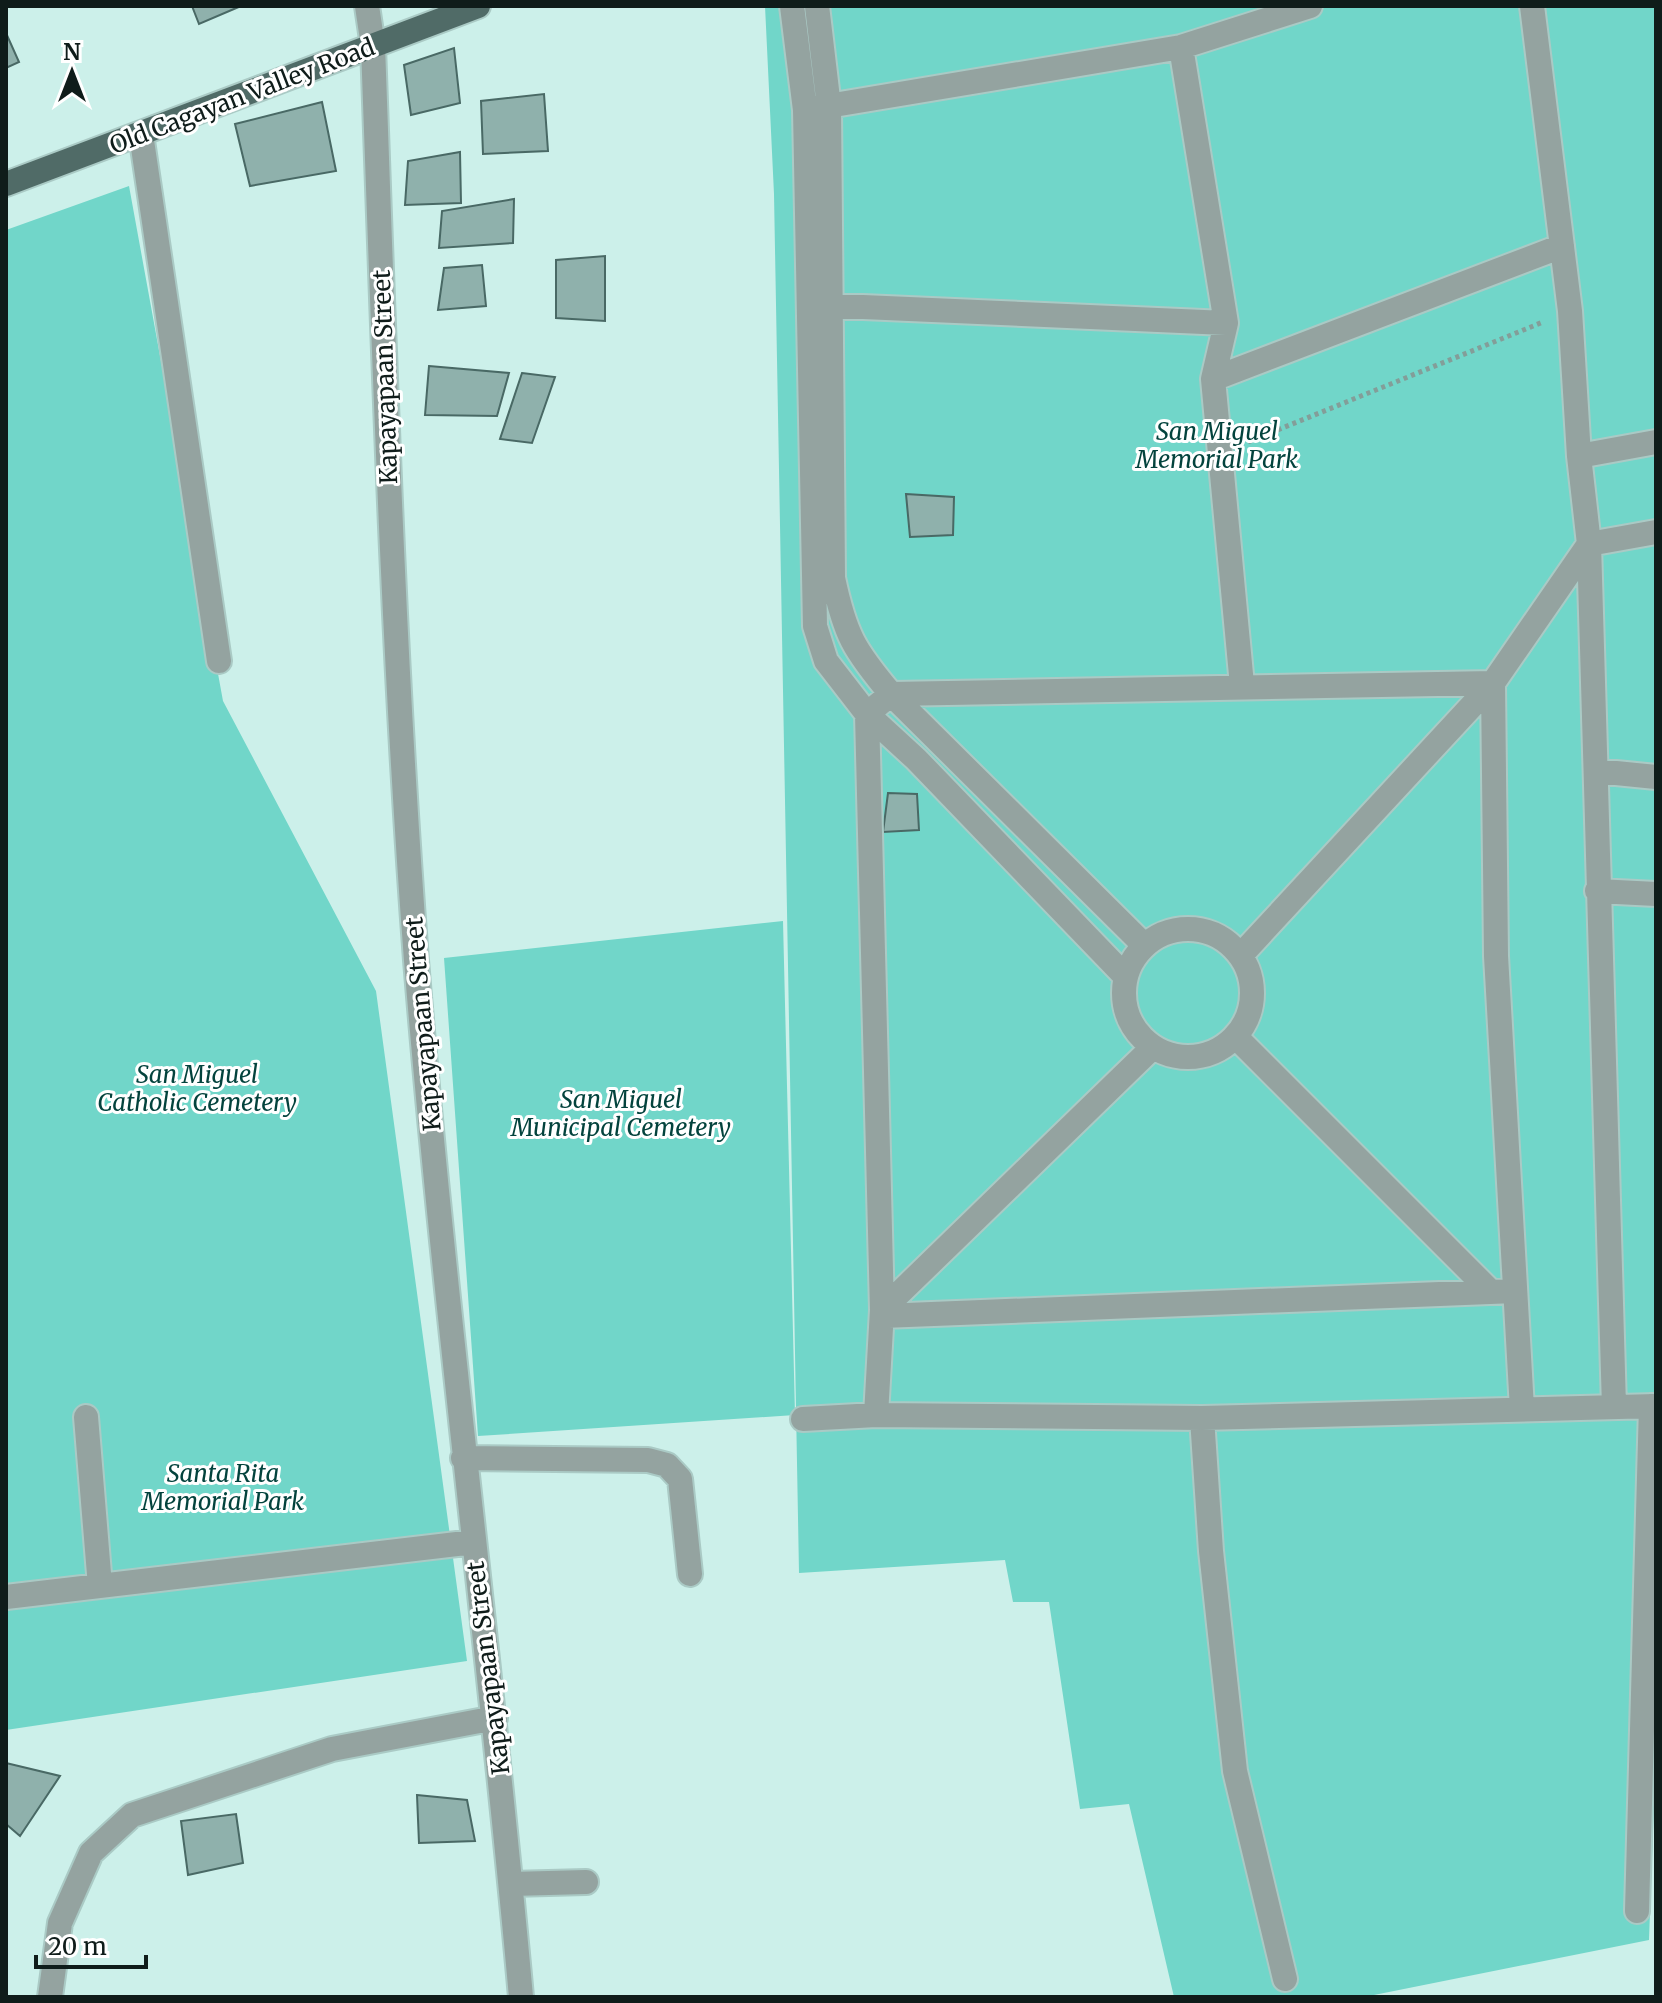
<svg xmlns="http://www.w3.org/2000/svg" width="1662" height="2003" font-family="Merriweather,serif">
<rect width="100%" height="100%" fill="#ccf0ea"/>
<path fill="#71d6c9" d="M 765,6 L 1656,6 L 1656,1747 L 1649,1940 L 1364,1997 L 1174,1997 L 1129,1804 L 1080,1809 L 1049,1602 L 1013,1602 L 1005,1560 L 799,1573 L 774,194 Z
M 129,186 L 223,701 L 376,991 L 467,1661 L 6,1730 L 6,230 Z
M 783,921 L 795,1415 L 478,1436 L 444,958 Z"/>
<path fill="#8fb1ac" stroke="#496965" stroke-width="2" d="M 192,6 L 241,6 L 199,24 Z
M 6,33 L 19,62 L 6,68 Z
M 454,48 L 460,103 L 411,115 L 404,65 Z
M 544,94 L 548,151 L 483,154 L 481,101 Z
M 322,102 L 336,171 L 250,186 L 235,124 Z
M 460,152 L 461,203 L 405,205 L 408,161 Z
M 514,199 L 513,243 L 439,248 L 442,211 Z
M 605,256 L 605,321 L 556,318 L 556,260 Z
M 482,265 L 486,306 L 438,310 L 444,268 Z
M 429,366 L 509,373 L 497,416 L 425,415 Z
M 522,373 L 555,377 L 532,443 L 500,439 Z
M 906,494 L 954,497 L 953,535 L 910,537 Z
M 888,793 L 917,794 L 919,830 L 883,832 Z
M 6,1763 L 60,1776 L 20,1836 L 6,1824 Z
M 417,1795 L 467,1800 L 475,1841 L 419,1843 Z
M 236,1814 L 243,1863 L 188,1875 L 181,1821 Z"/>
<g fill="none" stroke-linecap="round" stroke-linejoin="round">
<g stroke="#aacac5" stroke-width="28">
<path id="minor" d="M 367,6 L 373,46 C 384,351 393,656 416,960 C 444,1306 490,1651 521,1997
M 792,6 L 805,110 L 815,626 L 826,661 L 867,714 L 916,759 L 1125,976
M 817,6 L 829,107 L 833,578 C 845,635 854,650 891,694 L 1144,945
M 1532,6 L 1570,311 L 1579,456 L 1589,544 L 1614,1407
M 1181,47 L 1226,323 L 1213,379 L 1242,685
M 816,108 L 1181,47 L 1310,6
M 141,134 L 219,661
M 817,305 L 1226,323
M 1213,379 L 1562,246
M 1579,456 L 1656,442
M 1596,771 L 1656,777
M 1597,891 L 1656,894
M1124 993a64 64 0 1 1 128 0a64 64 0 1 1-128 0Z
M 1241,955 L 1493,683 L 1589,544 L 1656,532
M 1236,1037 L 1490,1291
M 882,1310 L 1153,1047
M 882,1316 L 1515,1291
M 876,1415 L 882,1310 L 867,714 L 891,694 L 1493,683 L 1496,956 L 1522,1409
M 86,1417 L 100,1586
M 1202,1418 L 1211,1551 L 1235,1771 L 1285,1979
M 803,1419 L 876,1415 L 1202,1418 L 1656,1406
M 463,1458 L 648,1460 L 667,1465 L 680,1479 L 690,1574
M 6,1597 L 474,1542
M 511,1884 L 586,1882
M 1637,1911 L 1651,1406
M 50,1997 L 60,1923 L 91,1853 L 132,1815 L 332,1749 L 495,1718"/>
</g>
<g stroke="#aacac5" stroke-width="28">
<path id="major" d="M 6,184 L 478,6"/>
</g>
<path stroke="#839e99" stroke-width="5" stroke-dasharray="4 4" stroke-linecap="butt" d="M 1248,442 L 1543,322"/>
<use href="#minor" stroke="#94a3a0" stroke-width="24"/>
<use href="#major" stroke="#506b67" stroke-width="24"/>
</g>
<g text-anchor="middle" dominant-baseline="central" stroke-width="6" stroke-linejoin="round" paint-order="stroke">
<g font-size="24" fill="#0f1c1a" stroke="#fff">
<text transform="translate(242 96) rotate(-21)">Old Cagayan Valley Road</text>
<text transform="translate(385 377) rotate(-92)">Kapayapaan Street</text>
<text transform="translate(423 1024) rotate(-95)">Kapayapaan Street</text>
<text transform="translate(488 1668) rotate(-97)">Kapayapaan Street</text>
</g>
<g font-size="24" font-style="italic" fill="#03433d" stroke="#fff">
<text x="1217" y="431">San Miguel<tspan x="1217" dy="28">Memorial Park</tspan></text>
<text x="197" y="1074">San Miguel<tspan x="197" dy="28">Catholic Cemetery</tspan></text>
<text x="621" y="1099">San Miguel<tspan x="621" dy="28">Municipal Cemetery</tspan></text>
<text x="223" y="1473">Santa Rita<tspan x="223" dy="28">Memorial Park</tspan></text>
</g>
</g>
<rect width="1662" height="2003" fill="none" stroke="#0f1c1a" stroke-width="16"/>
<g transform="translate(72 72)" stroke="#ffffff" stroke-width="6" paint-order="stroke">
<path d="M0-6L14 30L0 20L-14 30Z" fill="#0f1c1a"/>
<text y="-12" font-size="22" font-weight="bold" text-anchor="middle" fill="#0f1c1a">N</text>
</g>
<path d="M36 1955v12h110v-12" fill="none" stroke="#0f1c1a" stroke-width="4"/>
<text x="48" y="1955" font-size="24" fill="#0f1c1a" stroke="#ffffff" stroke-width="6" paint-order="stroke">20 m</text>
</svg>
